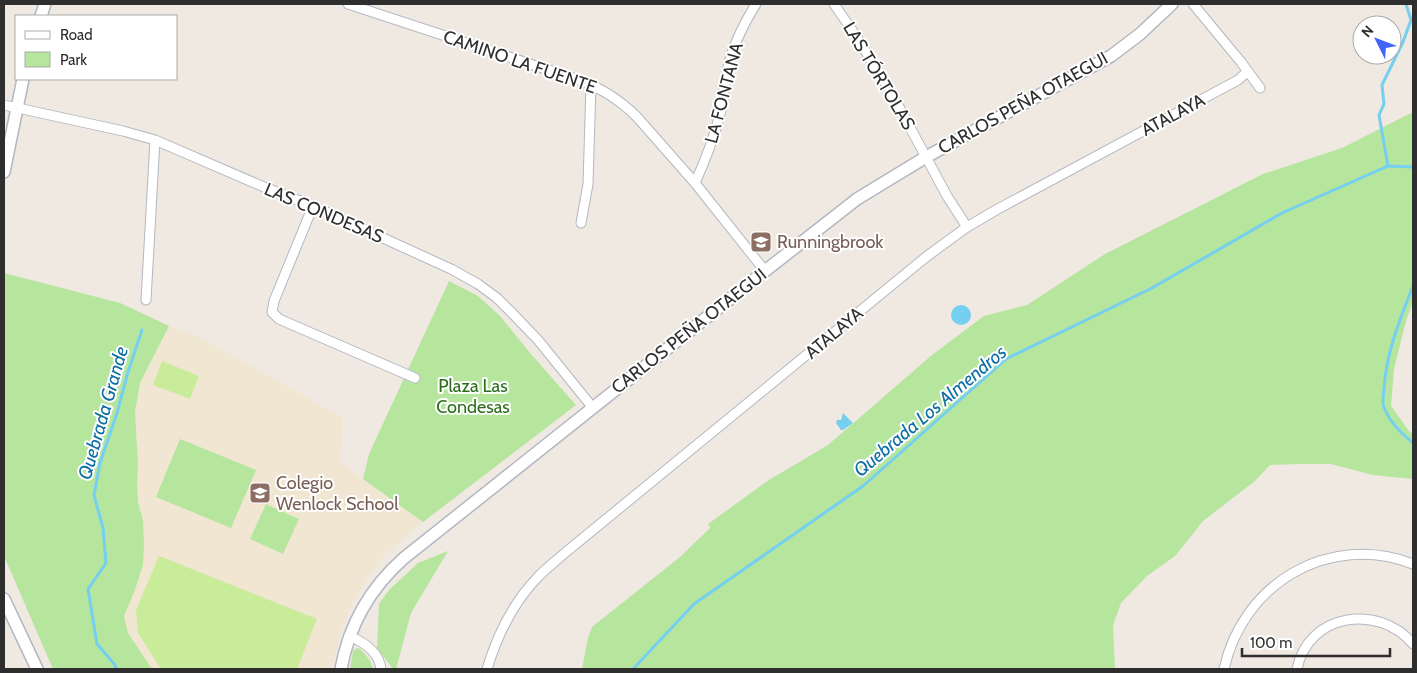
<svg xmlns="http://www.w3.org/2000/svg" width="1417" height="673" font-family="Cabin,sans-serif">
<rect width="100%" height="100%" fill="#efe9e1"/>
<path fill="#f0e6d1" d="M 169,326 L 194,335 L 244,362 L 343,418 L 340,463 L 423,522 L 409,533 L 384,556 L 363,584 L 347,615 L 341,632 L 331,669 L 152,669 L 128,633 L 124,616 L 135,590 L 143,565 L 144,544 L 143,521 L 138,502 L 137,484 L 138,465 L 135,412 L 140,383 Z"/>
<path fill="#b6e59e" d="M 1413,112 L 1413,302 L 1406,321 L 1394,369 L 1391,406 L 1409,431 L 1413,434 L 1413,479 L 1373,475 L 1331,464 L 1298,464 L 1270,465 L 1255,481 L 1203,521 L 1175,556 L 1147,576 L 1121,603 L 1113,625 L 1115,669 L 582,669 L 588,638 L 592,627 L 680,557 L 710,528 L 708,524 L 769,480 L 828,445 L 932,355 L 984,316 L 1027,305 L 1105,254 L 1263,174 L 1342,148 Z
M 4,273 L 120,303 L 169,326 L 140,383 L 135,412 L 138,465 L 137,484 L 138,502 L 143,521 L 144,544 L 143,565 L 135,590 L 124,616 L 128,633 L 152,669 L 53,669 L 4,556 Z
M 449,281 L 478,296 L 500,316 L 530,353 L 576,405 L 423,522 L 363,479 L 369,454 Z
M 180,439 L 256,470 L 231,528 L 156,497 Z
M 266,504 L 299,519 L 283,554 L 250,539 Z
M 448,551 L 411,613 L 396,669 L 393,669 L 377,648 L 379,604 L 389,590 L 418,563 Z
M 357,648 L 360,649 C 366,655 371,660 373,669 L 350,669 L 353,651 Z"/>
<path fill="#c9ec9a" d="M 162,361 L 199,376 L 190,399 L 153,385 Z
M 159,556 L 317,619 L 297,669 L 161,669 L 138,633 L 136,610 Z"/>
<path fill="#75cff0" d="M951 315a10 10 0 1 1 20 0a10 10 0 1 1-20 0Z
M 843,413 L 853,423 L 843,430 L 841,430 L 836,423 L 837,420 L 841,420 Z"/>
<g fill="none" stroke-linecap="round" stroke-linejoin="round">
<path stroke="#75cff0" stroke-width="3" d="M 1388,166 L 1379,115 L 1384,104 L 1382,85 L 1403,42 L 1411,20 L 1406,4
M 1413,286 C 1400,319 1386,353 1384,389 C 1384,393 1382,400 1383,404 C 1387,419 1402,434 1413,443
M 116,669 L 115,665 L 97,644 L 88,589 L 106,563 L 103,528 L 94,495 L 100,463 L 117,413 L 128,372 L 142,330
M 633,669 L 694,604 L 863,486 L 1006,359 L 1152,288 L 1282,213 L 1388,166 L 1413,167"/>
<g stroke="#b4b7c1" stroke-width="11">
<path id="street" d="M 348,4 L 579,80 C 601,88 620,100 637,117 L 695,183 L 765,271
M 834,4 L 858,39 L 892,94 L 947,196 L 967,227
M 1193,4 L 1241,62 L 1260,88
M 4,105 L 123,131 L 155,140 L 264,187 L 313,206 L 451,269 L 478,284 L 497,298 L 512,313 L 538,340 L 593,408
M 695,183 C 705,161 714,138 720,114 C 724,100 724,85 727,71 C 732,47 743,25 756,4
M 313,206 L 274,301 L 272,312 L 279,319 L 415,378
M 581,223 L 588,184 L 591,85
M 146,300 L 155,140
M 349,636 C 364,642 379,652 381,669
M 487,669 C 497,636 512,604 537,578 C 545,569 556,561 566,552 L 926,257 L 967,227 L 996,210 L 1238,80 L 1247,72
M 1224,669 C 1243,583 1329,532 1413,564
M 1297,669 C 1308,613 1379,603 1413,644"/>
</g>
<g stroke="#b4b7c1" stroke-width="14">
<path id="secondary" d="M 41,16 L 45,4
M 4,172 L 23,79
M 4,599 L 37,669
M 341,669 C 349,625 370,588 404,558 L 765,271 L 857,199 L 926,157 L 1111,56 L 1140,34 L 1172,4"/>
</g>
<use href="#street" stroke="#fff" stroke-width="9"/>
<use href="#secondary" stroke="#fff" stroke-width="11"/>
</g>
<defs>
<g id="school-square" transform="scale(1.125)"><rect x="-9" y="-9" width="18" height="18" rx="4" fill="#8d6e63" stroke="#fff"/><path d="M0-5L7-2L0 1L-7-2ZM-4 1L0 2.5L4 1V4Q0 6-4 4Z" fill="#fff"/></g>
</defs>
<g fill-rule="evenodd">
<use href="#school-square" x="761" y="242"/>
<use href="#school-square" x="260" y="493"/>
</g>
<g text-anchor="middle" dominant-baseline="central" stroke-width="4" stroke-linejoin="round" paint-order="stroke">
<g font-size="18" fill="#2e2e2e" stroke="#fff">
<text transform="translate(520 62) rotate(19)">CAMINO LA FUENTE</text>
<text transform="translate(879 76) rotate(59)">LAS TÓRTOLAS</text>
<text transform="translate(724 93) rotate(-75)">LA FONTANA</text>
<text transform="translate(1023 103) rotate(-29)">CARLOS PEÑA OTAEGUI</text>
<text transform="translate(1173 115) rotate(-28)">ATALAYA</text>
<text transform="translate(324 213) rotate(23)">LAS CONDESAS</text>
<text transform="translate(689 331) rotate(-38)">CARLOS PEÑA OTAEGUI</text>
<text transform="translate(834 333) rotate(-40)">ATALAYA</text>
</g>
<g font-size="18" fill="#785e54" stroke="#fff" text-anchor="start">
<text x="777" y="242">Runningbrook</text>
<text x="276" y="483">Colegio<tspan x="276" dy="21">Wenlock School</tspan></text>
</g>
<g font-size="18" fill="#2c6e1b" stroke="#fff">
<text x="473" y="386">Plaza Las<tspan x="473" dy="21">Condesas</tspan></text>
</g>
<g font-size="19" font-style="italic" fill="#0d6fa3" stroke="#fff">
<text transform="translate(930 411) rotate(-40)">Quebrada Los Almendros</text>
<text transform="translate(103 413) rotate(-74)">Quebrada Grande</text>
</g>
</g>
<rect width="1417" height="673" fill="none" stroke="#2e2e2e" stroke-width="10"/>
<rect x="15" y="15" width="162" height="65" fill="#ffffff" stroke="#ababab"/>
<rect x="25" y="31" width="25" height="8" fill="#ffffff" stroke="#ababab"/>
<text x="60" y="40" font-size="15" fill="#2e2e2e">Road</text>
<rect x="25" y="52" width="25" height="15" fill="#b6e59e" stroke="#ababab"/>
<text x="60" y="65" font-size="15" fill="#2e2e2e">Park</text>
<g transform="translate(1377 40) rotate(312)"><circle r="24" fill="#ffffff" stroke="#ababab"/>
<path d="M0-4L9 19L0 12L-9 19Z" fill="#4264fb"/>
<text y="-8" font-size="14" font-weight="bold" text-anchor="middle" fill="#2e2e2e">N</text>
</g>
<path d="M1242 648v8h148v-8" fill="none" stroke="#2e2e2e" stroke-width="2.5"/>
<text x="1250" y="648" font-size="15" fill="#2e2e2e" stroke="#ffffff" stroke-width="4" paint-order="stroke">100 m</text>
</svg>
